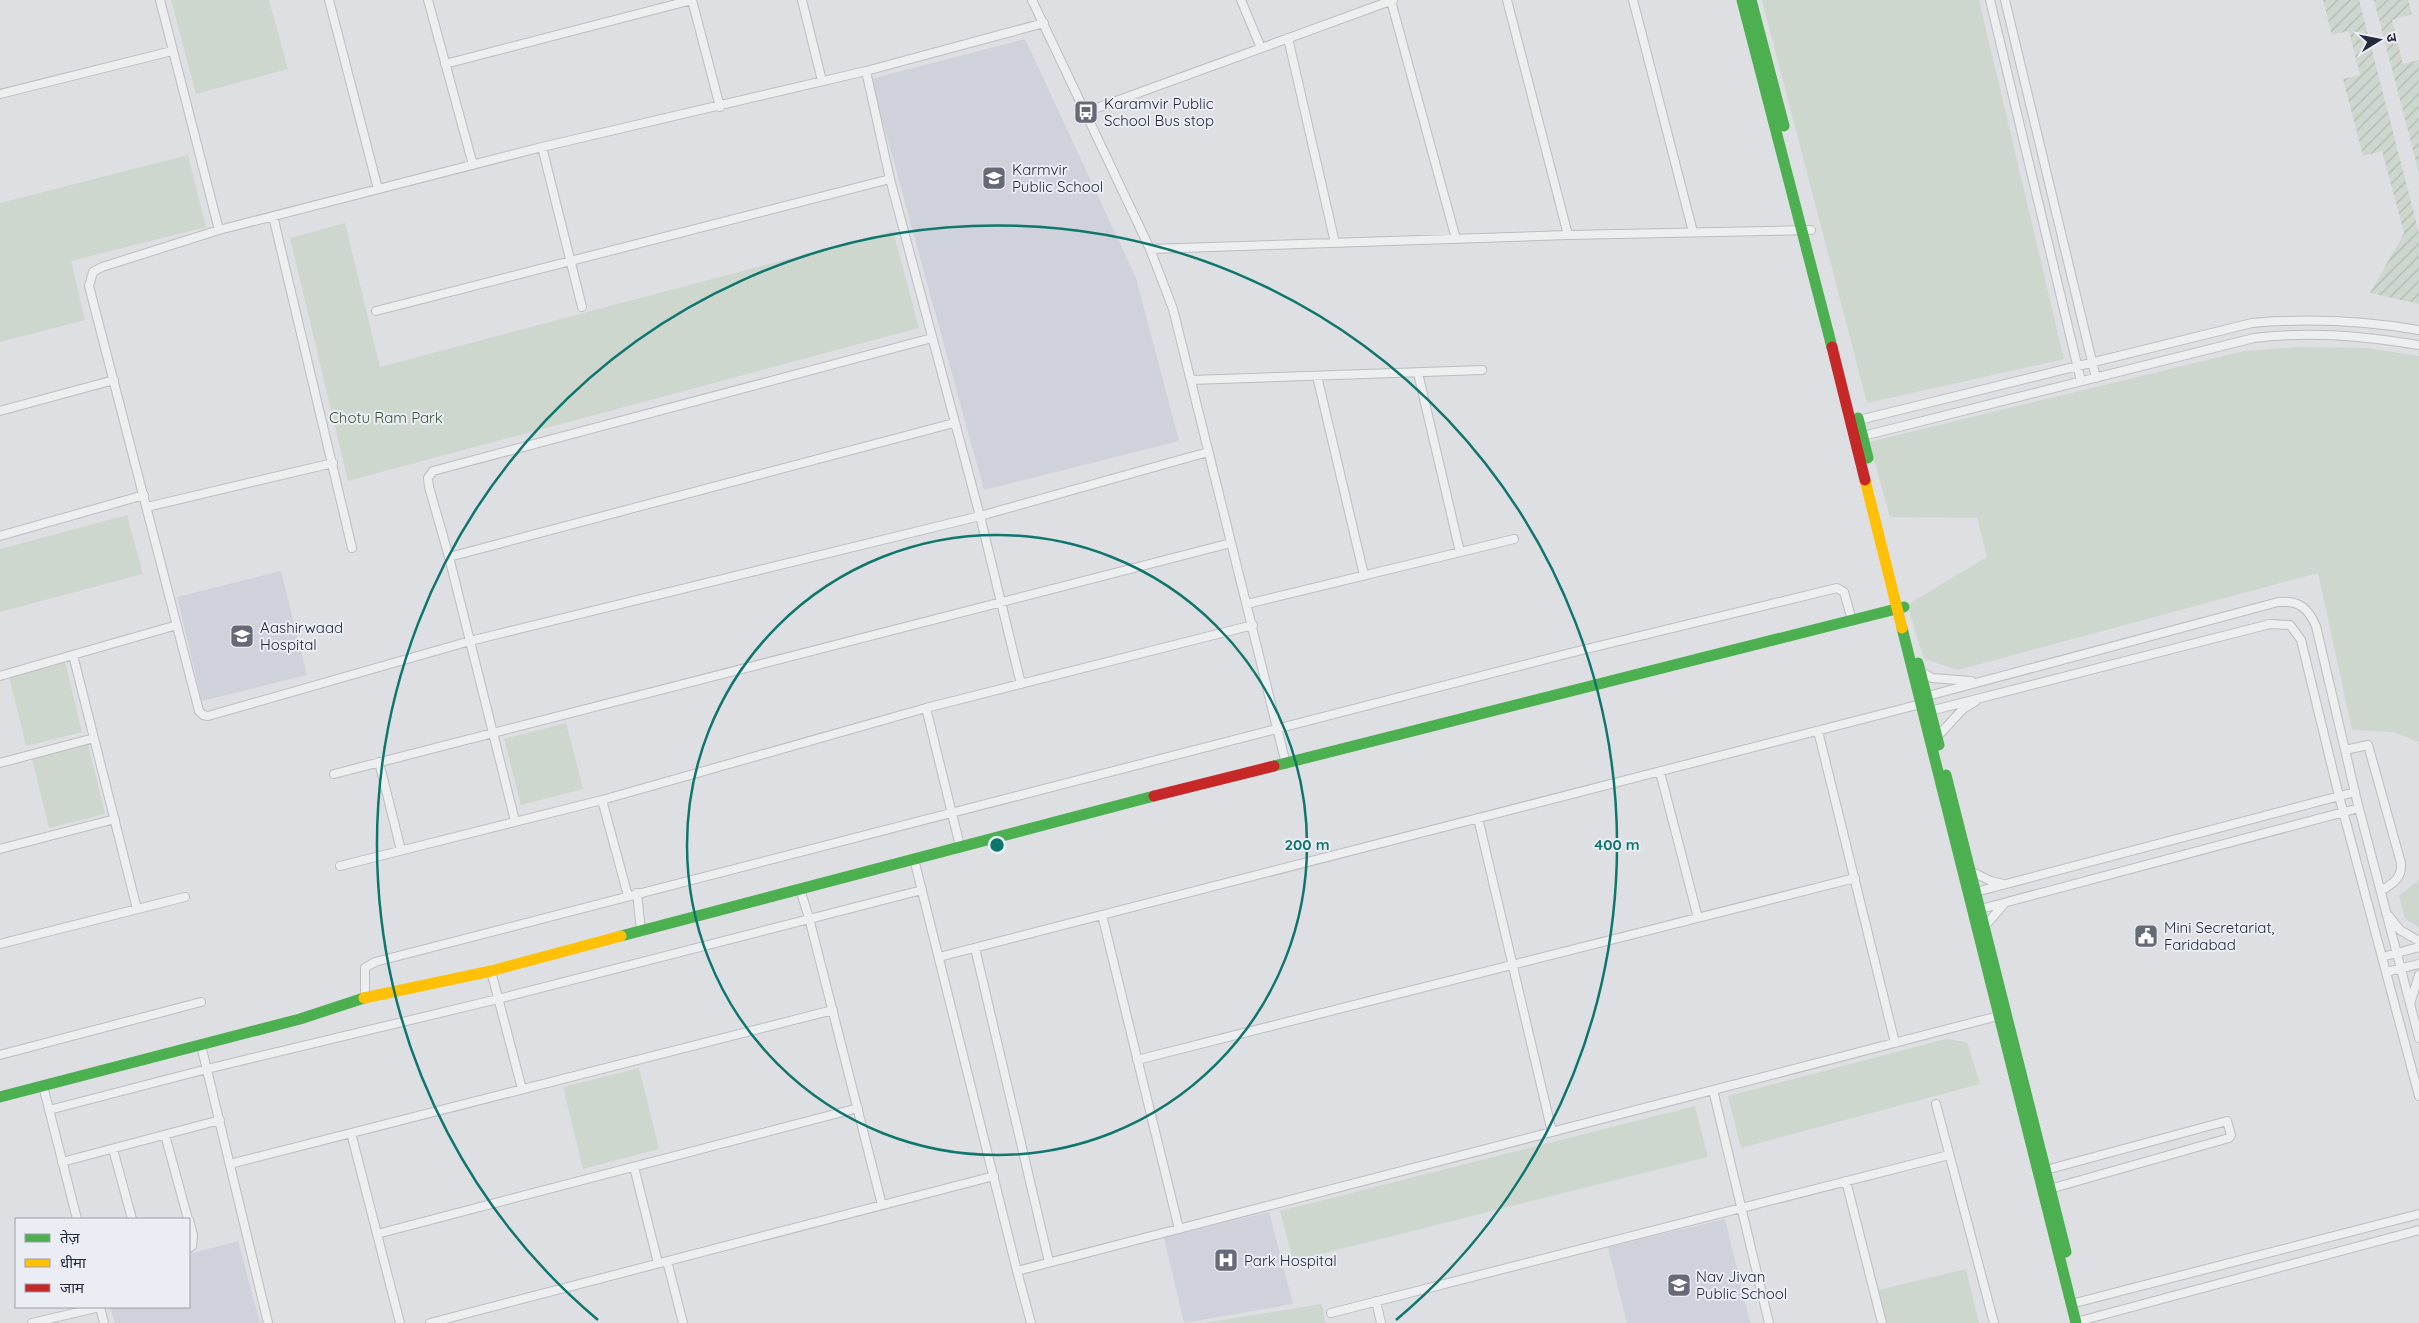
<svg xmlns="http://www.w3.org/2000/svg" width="2419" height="1323" font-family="Quicksand,'Noto Sans Devanagari',sans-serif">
<defs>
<pattern id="garden-furrows" width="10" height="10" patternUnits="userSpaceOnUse" patternTransform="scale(1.25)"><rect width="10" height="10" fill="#cdd7ce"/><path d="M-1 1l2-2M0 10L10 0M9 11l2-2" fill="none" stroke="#b0b9b2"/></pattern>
</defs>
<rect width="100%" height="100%" fill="#dedfe3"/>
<path fill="#cfd2da" d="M 1025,39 L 1136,278 L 1179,441 L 984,490 L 871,79 Z
M 281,571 L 307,675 L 202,701 L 177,597 Z
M 1269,1212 L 1293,1304 L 1184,1323 L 1164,1238 Z
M 1725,1219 L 1750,1323 L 1627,1323 L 1608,1247 Z
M 238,1241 L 260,1323 L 115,1323 L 110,1307 L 189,1307 L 189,1254 Z"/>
<path fill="#cdd7ce" d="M 171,0 L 269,0 L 288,69 L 196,94 Z
M 1762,0 L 1979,0 L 2064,359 L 1867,403 Z
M 188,155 L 206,227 L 71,261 L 85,320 L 0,342 L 0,203 Z
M 345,223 L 380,367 L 893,231 L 919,328 L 348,481 L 290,238 Z
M 2299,347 L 2367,348 L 2419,356 L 2419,742 L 2393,732 L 2352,730 L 2318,573 L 1958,670 L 1924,659 L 1907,605 L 1987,557 L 1977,518 L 1890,517 L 1869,442 L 2244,351 Z
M 127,515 L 143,574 L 0,612 L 0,549 Z
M 65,662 L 82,732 L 26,746 L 9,676 Z
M 566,723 L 583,789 L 521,805 L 504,739 Z
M 88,744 L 105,814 L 49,828 L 32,758 Z
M 2419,880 L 2419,927 L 2405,919 L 2399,896 Z
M 1946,1039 L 1967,1042 L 1980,1084 L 1741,1148 L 1728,1096 Z
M 639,1068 L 659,1149 L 583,1169 L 563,1087 Z
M 1695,1106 L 1708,1157 L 1293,1261 L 1280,1211 Z
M 1966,1269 L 1979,1323 L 1886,1323 L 1878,1290 Z
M 1322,1304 L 1325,1323 L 1203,1323 Z"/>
<path fill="url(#garden-furrows)" d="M 2323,0 L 2359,0 L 2419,233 L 2419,304 L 2370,293 L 2404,233 L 2382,151 L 2363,156 L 2343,79 L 2360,75 L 2349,31 L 2332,35 Z
M 2374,0 L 2408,0 L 2412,14 L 2392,20 L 2403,64 L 2419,60 L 2419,173 Z"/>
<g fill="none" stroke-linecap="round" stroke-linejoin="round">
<g stroke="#bcbdc1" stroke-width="10">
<path id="street" d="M 160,0 L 219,230
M 329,0 L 378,189
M 428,0 L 473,165
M 692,0 L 720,107
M 802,0 L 822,81
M 1032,0 L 1150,249 L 1173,309 L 1286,764
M 1241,0 L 1261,48
M 1507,0 L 1568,235
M 1633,0 L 1693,232
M 1990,0 L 2081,381
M 2005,0 L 2096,378
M 1391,1 L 1456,239
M 1044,23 L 866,71 L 542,147 L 219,230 L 102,267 L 93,272 L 89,286 L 199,711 L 203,715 L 208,716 L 470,641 L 980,516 L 1208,452
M 1288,38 L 1335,243
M 445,64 L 692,0
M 866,71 L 890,179 L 980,516 L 1021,684
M 0,94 L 172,51
M 1086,112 L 1393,0
M 542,147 L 582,307
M 273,216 L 352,548
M 1150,249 L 1568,235 L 1811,230
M 376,311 L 890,179
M 1418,373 L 1460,552
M 1317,376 L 1364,575
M 1191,380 L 1482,370
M 0,411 L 114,380
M 1855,421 L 2252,323 C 2308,318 2364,321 2419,330
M 1859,437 L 2254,338 C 2312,331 2362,336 2419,345
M 147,507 L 333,463
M 0,536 L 144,495
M 449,557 L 954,423
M 1247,604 L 1514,539
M 73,655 L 137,909
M 1920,671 L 1932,678 L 1971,681
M 0,676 L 177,625
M 1924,697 L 2278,602 C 2299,600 2308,608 2316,626 L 2356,797 L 2419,1038
M 926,708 L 960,846
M 1926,712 L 2270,624 L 2290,625 L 2301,640 L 2339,796 L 2419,1096
M 1818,731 L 1895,1043
M 1937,737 L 1963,709 L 1976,701
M 2345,750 L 2368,745 L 2401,863 C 2402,879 2393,883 2381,891
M 379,762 L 401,850
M 0,763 L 94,738
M 1660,772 L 1698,918
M 334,774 L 1231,543
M 602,800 L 628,896
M 1478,818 L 1552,1132
M 515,821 L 449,557 L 429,487 L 428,478 L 433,471 L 932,338
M 0,849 L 115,819
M 914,859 L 1017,1271 L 2002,1015
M 340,866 L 602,800 L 926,708 L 1253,625
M 1970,871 L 1991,881 L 2003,884
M 800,889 L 809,918 L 882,1205
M 637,893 L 641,931
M 1972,893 L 2355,792
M 1977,910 L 2359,808
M 1102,915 L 1179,1229
M 2389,916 L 2400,930 L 2419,941
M 1984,927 L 2005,903
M 0,944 L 185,897
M 975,948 L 1049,1262
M 939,957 L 1921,704
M 2382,957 L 2419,947
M 491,971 L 522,1089
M 2386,972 L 2419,964
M 365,998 L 365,968 L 375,962 L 1570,653 L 1837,588 L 1844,592 L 1852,620
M 2411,1001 L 2419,975
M 201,1045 L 268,1323
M 0,1055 L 201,1002
M 1137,1060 L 1855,878
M 43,1086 L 77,1219
M 1713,1090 L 1769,1323
M 1936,1104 L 1994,1323
M 49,1110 L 207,1069 L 498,999 L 922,890
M 351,1133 L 400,1323
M 165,1135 L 188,1219
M 113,1149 L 132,1219
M 62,1162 L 220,1120
M 230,1164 L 833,1010
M 634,1167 L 658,1263
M 2042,1171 L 2227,1121 L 2231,1135 L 2229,1138 L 2046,1190
M 1846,1181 L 1882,1323
M 189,1220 L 193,1235 L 192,1246 L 189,1248
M 377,1234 L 858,1108
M 667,1261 L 683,1323
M 1017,1271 L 1031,1323
M 1376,1301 L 1381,1323
M 2071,1304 L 2419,1214
M 100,1307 L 104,1323
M 1331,1313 L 1949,1155
M 2076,1322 L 2419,1230
M 32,1323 L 100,1307
M 430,1323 L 994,1176"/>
</g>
<use href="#street" stroke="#edeef0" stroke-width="8"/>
<path stroke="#4caf50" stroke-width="11" d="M 1742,0 L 1832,347
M 1751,0 L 1784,126
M 1858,418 L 1868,458
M 1902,628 L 2076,1323
M 1918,663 L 1939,745
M 1274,766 L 1904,607
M 1946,775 L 2066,1252
M 621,936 L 1154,796
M 0,1097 L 300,1019 L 364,998"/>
<path stroke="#ffc107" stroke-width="11" d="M 1865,480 L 1902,628
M 364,998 L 491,971 L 621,936"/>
<path stroke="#c62828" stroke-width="11" d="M 1832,347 L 1865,480
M 1154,796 L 1274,766"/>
</g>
<g fill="none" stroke="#0f766e" stroke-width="2.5">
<circle cx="997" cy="845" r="310"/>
<path d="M598 1320A620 620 0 1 1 1396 1320"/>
</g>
<defs>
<g id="bus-square" transform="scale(1.25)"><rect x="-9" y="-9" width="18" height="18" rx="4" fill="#666a76" stroke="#eaedf4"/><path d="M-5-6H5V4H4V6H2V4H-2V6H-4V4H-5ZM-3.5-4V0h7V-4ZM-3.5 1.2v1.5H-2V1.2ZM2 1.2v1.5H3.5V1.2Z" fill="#fff"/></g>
<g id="school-square" transform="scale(1.25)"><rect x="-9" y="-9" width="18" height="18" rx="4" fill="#666a76" stroke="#eaedf4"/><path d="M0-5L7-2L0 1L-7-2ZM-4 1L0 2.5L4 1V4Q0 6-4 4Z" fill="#fff"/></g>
<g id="civic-square" transform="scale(1.25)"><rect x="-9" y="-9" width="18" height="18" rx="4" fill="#666a76" stroke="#eaedf4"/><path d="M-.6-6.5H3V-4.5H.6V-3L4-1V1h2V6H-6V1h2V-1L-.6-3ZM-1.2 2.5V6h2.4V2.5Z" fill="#fff"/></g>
<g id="hospital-square" transform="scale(1.25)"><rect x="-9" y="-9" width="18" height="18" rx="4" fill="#666a76" stroke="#eaedf4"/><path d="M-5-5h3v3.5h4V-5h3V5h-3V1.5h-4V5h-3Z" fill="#fff"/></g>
</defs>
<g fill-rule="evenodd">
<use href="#bus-square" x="1086" y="112"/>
<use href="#school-square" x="994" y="178"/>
<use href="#school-square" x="242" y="636"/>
<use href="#civic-square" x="2146" y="936"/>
<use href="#hospital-square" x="1226" y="1260"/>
<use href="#school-square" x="1679" y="1285"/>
</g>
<g text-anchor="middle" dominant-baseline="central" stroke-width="4" stroke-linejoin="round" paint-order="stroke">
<g font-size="15" fill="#252b3c" stroke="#eaedf4" text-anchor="start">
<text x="1104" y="103">Karamvir Public<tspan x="1104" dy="17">School Bus stop</tspan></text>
<text x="1012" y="169">Karmvir<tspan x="1012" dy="17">Public School</tspan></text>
<text x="260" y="627">Aashirwaad<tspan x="260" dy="17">Hospital</tspan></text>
<text x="2164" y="927">Mini Secretariat,<tspan x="2164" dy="17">Faridabad</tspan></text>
<text x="1244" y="1260">Park Hospital</text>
<text x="1696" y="1276">Nav Jivan<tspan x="1696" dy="17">Public School</tspan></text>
</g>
<g font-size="15" fill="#365733" stroke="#eaedf4">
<text x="386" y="417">Chotu Ram Park</text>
</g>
</g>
<circle cx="997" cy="845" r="8" fill="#0f766e" stroke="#eaedf4" stroke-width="2.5"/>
<g font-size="15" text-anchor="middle" font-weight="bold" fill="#0f766e" stroke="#eaedf4" stroke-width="4" stroke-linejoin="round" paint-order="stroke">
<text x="1307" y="850">200 m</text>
<text x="1617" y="850">400 m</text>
</g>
<rect x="15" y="1218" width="175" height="90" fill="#eaedf4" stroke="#9b9faa"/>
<rect x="25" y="1234" width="25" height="8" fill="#4caf50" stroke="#9b9faa"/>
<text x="60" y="1243" font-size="15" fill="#252b3c">तेज़</text>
<rect x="25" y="1259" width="25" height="8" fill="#ffc107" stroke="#9b9faa"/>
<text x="60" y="1268" font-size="15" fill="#252b3c">धीमा</text>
<rect x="25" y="1284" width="25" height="8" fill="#c62828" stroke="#9b9faa"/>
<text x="60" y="1293" font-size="15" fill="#252b3c">जाम</text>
<g transform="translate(2379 40) rotate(80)" stroke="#eaedf4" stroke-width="4" paint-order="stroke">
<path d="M0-4L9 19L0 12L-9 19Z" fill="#252b3c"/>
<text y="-8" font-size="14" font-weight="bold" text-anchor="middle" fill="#252b3c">उ</text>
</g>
</svg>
